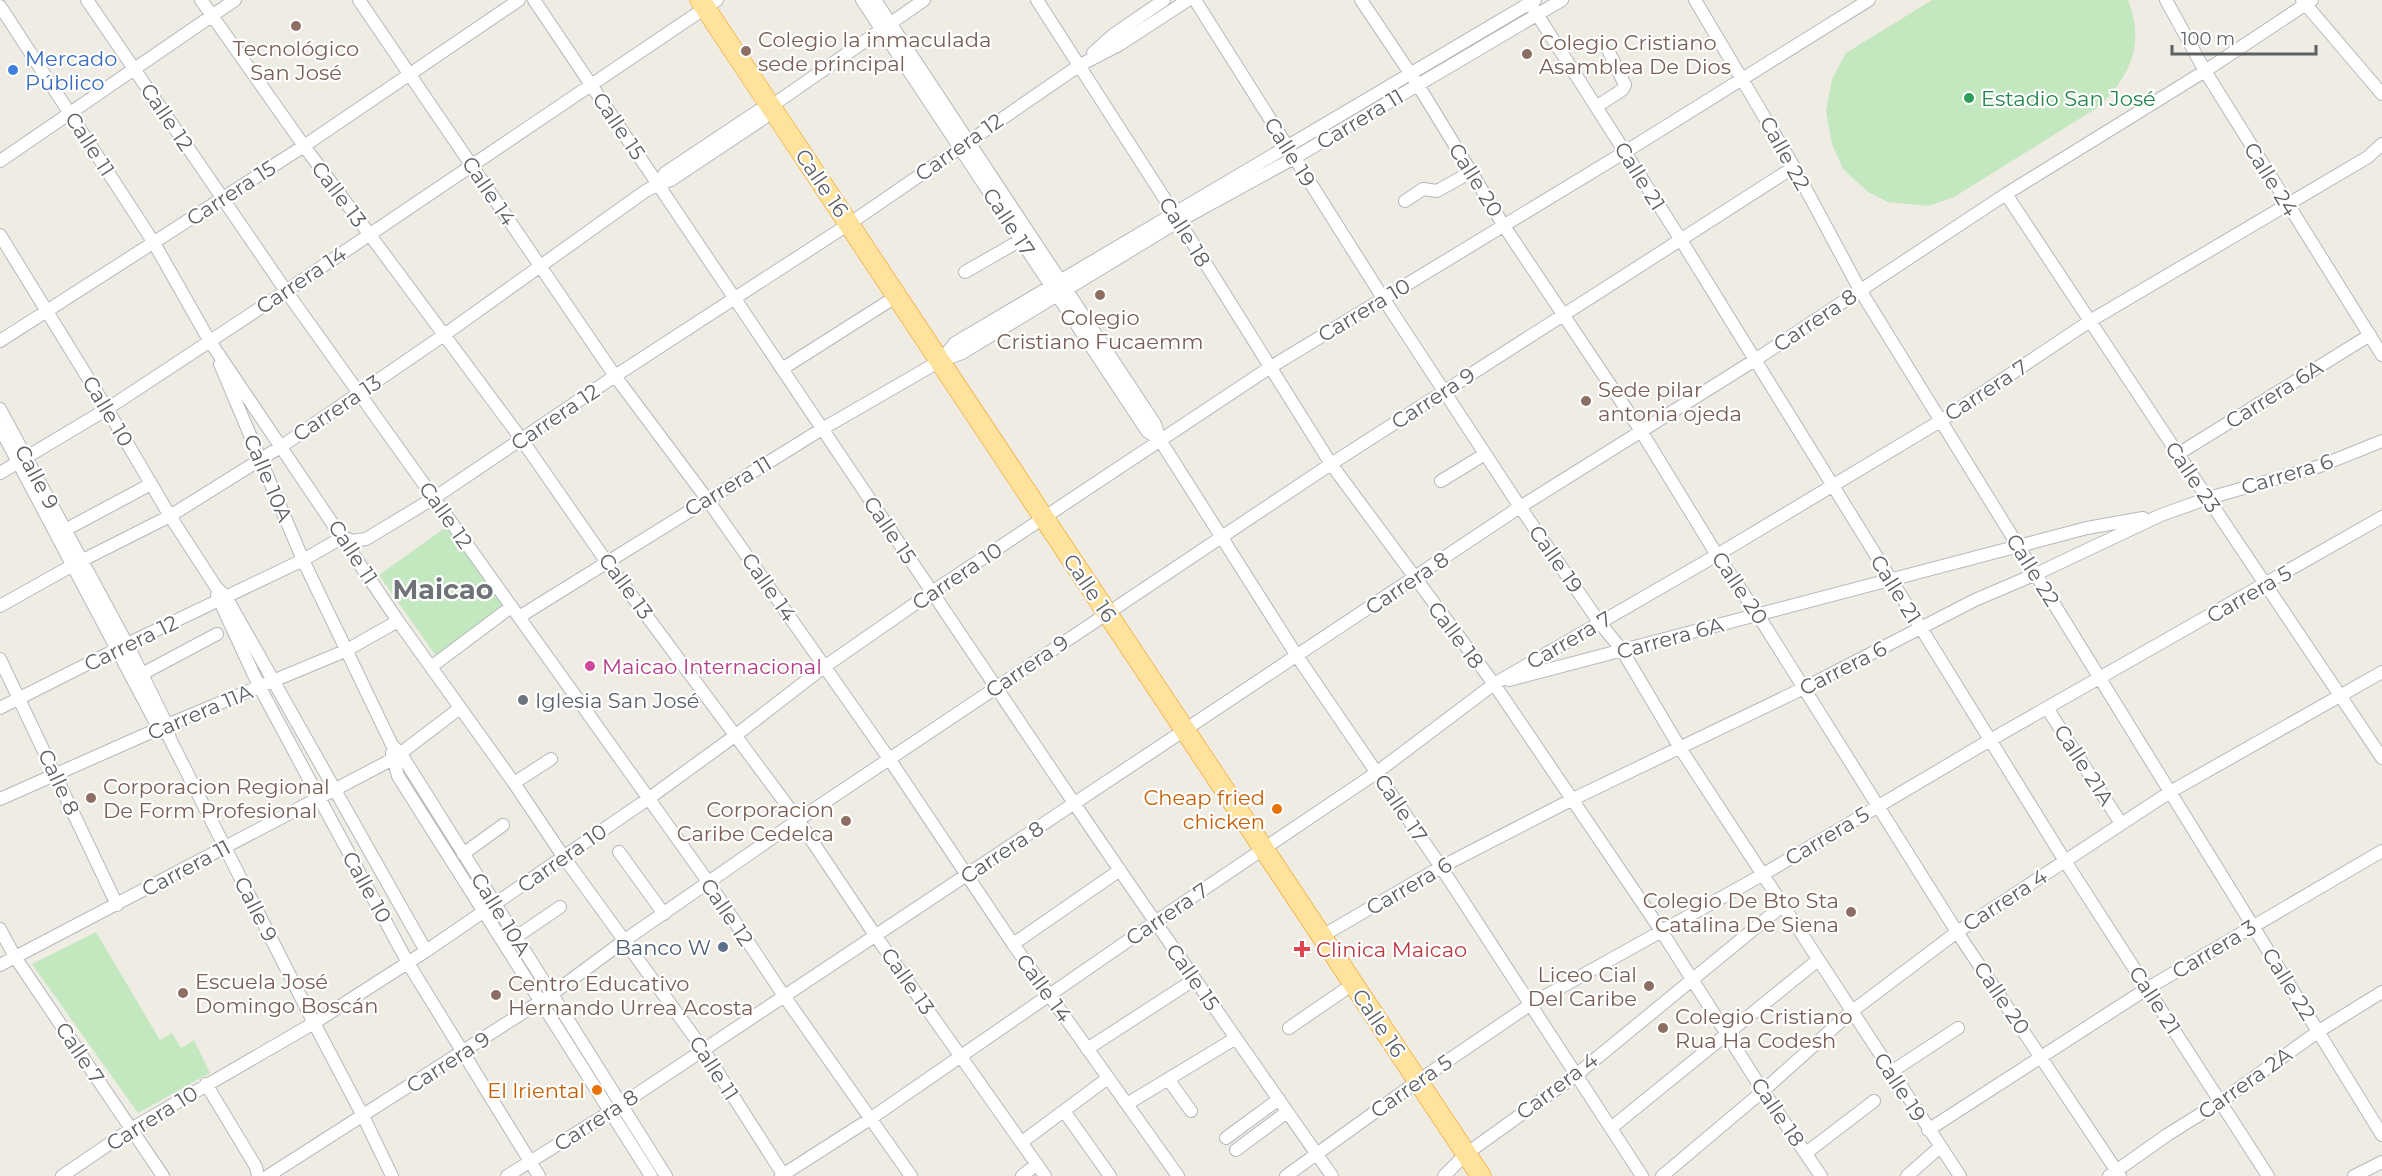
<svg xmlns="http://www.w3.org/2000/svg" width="2382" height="1176" font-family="Montserrat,sans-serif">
<rect width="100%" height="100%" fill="#efece4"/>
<path fill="#c3e8c0" d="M 1932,0 L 2128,0 C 2145,44 2131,74 2100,106 L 1954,197 L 1928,206 L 1888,202 L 1868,192 L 1843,169 L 1832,144 L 1826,111 L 1832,79 L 1846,53 Z
M 449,525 L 507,606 L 436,656 L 379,575 Z
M 96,932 L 160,1040 L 172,1033 L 181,1048 L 194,1040 L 210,1073 L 138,1113 L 32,964 Z"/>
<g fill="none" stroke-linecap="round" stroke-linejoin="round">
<g stroke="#b5b8bc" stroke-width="14">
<path id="minor" d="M 87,0 L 286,291 L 709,883 L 784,996 L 911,1176
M 201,0 L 304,146 L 522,440 L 606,561 L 798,820 L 875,935 L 1045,1176
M 359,0 L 615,376 L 707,499 L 890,760 L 1013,944 L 1178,1176
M 534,0 C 715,266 892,534 1072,800 C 1157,926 1245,1051 1332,1176
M 862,0 L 1147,431 L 1160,440
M 875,0 L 1155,424 L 1160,440 L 1297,656 L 1441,867 L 1642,1176
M 1037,0 L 1179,221 L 1331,464 L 1494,684 L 1662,932 L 1763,1091 L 1821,1176
M 1195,0 L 1383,298 L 1520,507 L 1599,622 L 1622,650 L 1680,748 L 1960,1176
M 1361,0 L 1418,85 L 1504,226 L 1641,431 L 1717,555 L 1758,615 L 1957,932 L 2120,1176
M 1528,0 L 1681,240 L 2065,861 L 2268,1176
M 1695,0 L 1794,167 L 1860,290 L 2382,1135
M 2166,0 L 2205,71 L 2382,355
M 2302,0 L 2382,94
M 0,6 L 154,243 L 209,340 L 398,621 L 514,783 L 563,856 L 703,1049 L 784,1176
M 1093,53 L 1113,35 L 1164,0
M 1596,107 L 1622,90 L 1625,85 L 1609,52
M 0,161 L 235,0
M 658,184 L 665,173 L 758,111 L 771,107
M 2006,194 L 2178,454 L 2382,758
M 1405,201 L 1423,189 L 1437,191 L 1471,172
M 0,235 L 107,409 L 170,516 L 216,587 L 226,597 L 426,951
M 965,272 L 1021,240
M 0,341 L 304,146 L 519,0
M 941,360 L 955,343 L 1535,0
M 220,364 L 303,560 L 392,745 L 401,754 L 666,1176
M 782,369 L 897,296
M 0,409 L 127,644 L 167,725 L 170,739 L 314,1023 L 363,1116 L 392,1176
M 0,428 L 159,729 L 164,733
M 2178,454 L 2370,335
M 0,473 L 107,409 L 286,291 L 717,0
M 1441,481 L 1485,454
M 65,530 L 151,484
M 217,595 L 259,686 L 408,963 L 539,1176
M 0,606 L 73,565 L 170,516 L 282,446 L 444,335 L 644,192 L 658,184 L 671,180 L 764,118 L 771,107 L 780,100 L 924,0
M 519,617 L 822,429 L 940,361 L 962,353 L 1179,221 L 1294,158 L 1562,0
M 0,659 L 117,905
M 431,667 L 511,607
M 142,674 L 217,634
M 1509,680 L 2087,528 L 2143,518
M 0,708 L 127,644 L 303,560 L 343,537 L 352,541 L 366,539 L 434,498 L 615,376 L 849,224 L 1080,65 L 1119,45 L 1188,0
M 2047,708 L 2120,822
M 392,753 L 398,776 L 651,1176
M 514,783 L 551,759
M 0,799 L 167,725 L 345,651 L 398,621
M 619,852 L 664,914
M 463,854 L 503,825
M 0,929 L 15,957 L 163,1176
M 1322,936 L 1441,867 L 1573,799 L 1804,688 L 1975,600 L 2036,574 L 2161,515 L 2209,498 L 2320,466 L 2382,441
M 516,937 L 560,907
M 1013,944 L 1120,870
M 0,965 L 393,759 L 460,708
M 1289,1028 L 1353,984
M 1087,1049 L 1195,979
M 1891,1072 L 1958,1028
M 1168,1079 L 1191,1111
M 206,1084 L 256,1167 L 258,1176
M 1127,1104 L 1236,1038
M 1064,1111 L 1110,1176
M 1611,1128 L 1818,960
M 1928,1130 L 2148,988 L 2382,851
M 1226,1138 L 1279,1099
M 1022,1142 L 1108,1078
M 1236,1150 L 1287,1112
M 1806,1153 L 1874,1101
M 62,1176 L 131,1129 L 314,1023 L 426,951 L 648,799 L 736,735 L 824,667 L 932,592 L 1269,368 L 1625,152 L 1869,0
M 268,1176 L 552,994 L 625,940 L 798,820 L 1331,464 L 1794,167
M 507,1176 L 610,1112 L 1520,507 L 1755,360 L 2006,194 L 2205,71 L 2312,0
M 781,1176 L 870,1119 L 1155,922 L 1376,773 L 1494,684 L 1717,555 L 1942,420 L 2090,321 L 2368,157 L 2382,144
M 1022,1176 L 1037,1164
M 1286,1176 L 1418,1081 L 1531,1004 L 1762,875 L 1992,739 L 2382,517
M 1444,1176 L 1466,1154 L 1576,1075 L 1782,906
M 1662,1176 L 1763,1091 L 1851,1012 L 1957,932 L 2170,792 L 2382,672
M 1907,1176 L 1940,1147
M 2109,1176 L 2167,1135 L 2220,1102 L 2319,1031 L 2382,992
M 2354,1176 L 2382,1162"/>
</g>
<g stroke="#f49400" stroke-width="21">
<path id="trunk" d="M 700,0 L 1481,1176"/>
</g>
<use href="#minor" stroke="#fff" stroke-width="12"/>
<use href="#trunk" stroke="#ffe29b" stroke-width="20"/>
</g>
<g fill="#8d6e63" stroke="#fff" stroke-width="2">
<circle cx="296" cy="26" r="6"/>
<circle cx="746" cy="51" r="6"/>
<circle cx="1527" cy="54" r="6"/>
<circle cx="1100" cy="295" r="6"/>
<circle cx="1586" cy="401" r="6"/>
<circle cx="91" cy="798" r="6"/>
<circle cx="846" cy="821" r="6"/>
<circle cx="1851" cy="912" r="6"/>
<circle cx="1649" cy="986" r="6"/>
<circle cx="183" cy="993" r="6"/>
<circle cx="496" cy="995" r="6"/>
<circle cx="1663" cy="1028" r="6"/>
</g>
<circle fill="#3f7fe0" stroke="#fff" stroke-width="2" cx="13" cy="70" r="6"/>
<circle fill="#2e9e5b" stroke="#fff" stroke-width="2" cx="1969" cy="98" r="6"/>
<circle fill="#d1479c" stroke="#fff" stroke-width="2" cx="590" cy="666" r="6"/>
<circle fill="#6b7280" stroke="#fff" stroke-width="2" cx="523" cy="700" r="6"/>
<g fill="#e8710a" stroke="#fff" stroke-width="2">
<circle cx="1277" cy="809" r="6"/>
<circle cx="597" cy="1090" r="6"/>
</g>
<circle fill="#5c6f8a" stroke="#fff" stroke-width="2" cx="723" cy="947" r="6"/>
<path fill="#e0444e" stroke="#fff" stroke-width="2" d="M1299 940h6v6h6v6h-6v6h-6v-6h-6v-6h6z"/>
<g text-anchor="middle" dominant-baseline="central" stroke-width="4.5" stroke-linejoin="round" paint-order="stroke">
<g font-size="21" fill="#785e54" stroke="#fff" text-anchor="start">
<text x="758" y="39">Colegio la inmaculada<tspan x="758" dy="24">sede principal</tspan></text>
<text x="1539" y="42">Colegio Cristiano<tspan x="1539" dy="24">Asamblea De Dios</tspan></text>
<text x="296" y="48" text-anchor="middle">Tecnológico<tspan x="296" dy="24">San José</tspan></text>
<text x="1100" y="317" text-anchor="middle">Colegio<tspan x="1100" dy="24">Cristiano Fucaemm</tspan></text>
<text x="1598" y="389">Sede pilar<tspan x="1598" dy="24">antonia ojeda</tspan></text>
<text x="103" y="786">Corporacion Regional<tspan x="103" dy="24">De Form Profesional</tspan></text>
<text x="834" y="809" text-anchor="end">Corporacion<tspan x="834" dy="24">Caribe Cedelca</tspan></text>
<text x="1839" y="900" text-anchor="end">Colegio De Bto Sta<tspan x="1839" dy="24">Catalina De Siena</tspan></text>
<text x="1637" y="974" text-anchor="end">Liceo Cial<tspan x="1637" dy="24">Del Caribe</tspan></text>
<text x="195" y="981">Escuela José<tspan x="195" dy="24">Domingo Boscán</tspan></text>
<text x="508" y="983">Centro Educativo<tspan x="508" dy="24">Hernando Urrea Acosta</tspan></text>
<text x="1675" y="1016">Colegio Cristiano<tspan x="1675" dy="24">Rua Ha Codesh</tspan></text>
</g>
<g font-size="21" fill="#366cbe" stroke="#fff" text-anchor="start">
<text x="25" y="58">Mercado<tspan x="25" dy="24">Público</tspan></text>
</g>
<g font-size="21" fill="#27864d" stroke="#fff" text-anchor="start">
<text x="1981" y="98">Estadio San José</text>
</g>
<g font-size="21" fill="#5c6165" stroke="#fff">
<text transform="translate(167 117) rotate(56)">Calle 12</text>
<text transform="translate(1360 119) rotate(-31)">Carrera 11</text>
<text transform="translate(619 126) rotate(56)">Calle 15</text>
<text transform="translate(90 144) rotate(57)">Calle 11</text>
<text transform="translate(959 147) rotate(-35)">Carrera 12</text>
<text transform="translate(1290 152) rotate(58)">Calle 19</text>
<text transform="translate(1785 153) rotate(61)">Calle 22</text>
<text transform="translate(1640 176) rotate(58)">Calle 21</text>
<text transform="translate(2271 179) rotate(58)">Calle 24</text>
<text transform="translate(1476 180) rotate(58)">Calle 20</text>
<text transform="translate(822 183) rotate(56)">Calle 16</text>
<text transform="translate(489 191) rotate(56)">Calle 14</text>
<text transform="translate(231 193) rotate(-33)">Carrera 15</text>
<text transform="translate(339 194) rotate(53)">Calle 13</text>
<text transform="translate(1009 222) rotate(57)">Calle 17</text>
<text transform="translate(1185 232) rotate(58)">Calle 18</text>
<text transform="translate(301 280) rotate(-34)">Carrera 14</text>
<text transform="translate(1364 310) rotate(-31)">Carrera 10</text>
<text transform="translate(1815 320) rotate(-34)">Carrera 8</text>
<text transform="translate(1986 390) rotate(-33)">Carrera 7</text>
<text transform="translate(2274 394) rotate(-32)">Carrera 6A</text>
<text transform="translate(1433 398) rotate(-33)">Carrera 9</text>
<text transform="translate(337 408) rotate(-34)">Carrera 13</text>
<text transform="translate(108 411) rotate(59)">Calle 10</text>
<text transform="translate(555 417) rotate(-34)">Carrera 12</text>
<text transform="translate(2287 474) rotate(-17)">Carrera 6</text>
<text transform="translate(37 477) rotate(62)">Calle 9</text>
<text transform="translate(2193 477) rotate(56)">Calle 23</text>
<text transform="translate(268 478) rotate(67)">Calle 10A</text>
<text transform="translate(728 486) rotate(-31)">Carrera 11</text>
<text transform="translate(446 515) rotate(55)">Calle 12</text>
<text transform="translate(890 530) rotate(56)">Calle 15</text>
<text transform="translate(353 552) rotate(57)">Calle 11</text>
<text transform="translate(1556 559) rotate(55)">Calle 19</text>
<text transform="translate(2033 570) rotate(58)">Calle 22</text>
<text transform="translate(957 576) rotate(-34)">Carrera 10</text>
<text transform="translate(1407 583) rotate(-34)">Carrera 8</text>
<text transform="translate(626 586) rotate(54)">Calle 13</text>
<text transform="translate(769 587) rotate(55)">Calle 14</text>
<text transform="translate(1090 588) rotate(56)">Calle 16</text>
<text transform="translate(1740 588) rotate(56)">Calle 20</text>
<text transform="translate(1896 589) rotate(58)">Calle 21</text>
<text transform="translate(2249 594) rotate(-30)">Carrera 5</text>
<text transform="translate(1456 635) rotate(53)">Calle 18</text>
<text transform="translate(1670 638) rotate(-15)">Carrera 6A</text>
<text transform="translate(1569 640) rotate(-30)">Carrera 7</text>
<text transform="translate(131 643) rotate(-26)">Carrera 12</text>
<text transform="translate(1027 666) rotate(-34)">Carrera 9</text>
<text transform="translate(1843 668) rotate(-27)">Carrera 6</text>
<text transform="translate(200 712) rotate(-23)">Carrera 11A</text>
<text transform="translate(2084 765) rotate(57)">Calle 21A</text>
<text transform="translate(59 782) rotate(65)">Calle 8</text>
<text transform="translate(1401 808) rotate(56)">Calle 17</text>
<text transform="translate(1827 836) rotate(-31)">Carrera 5</text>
<text transform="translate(1002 852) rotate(-34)">Carrera 8</text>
<text transform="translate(562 858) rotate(-35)">Carrera 10</text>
<text transform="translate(186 868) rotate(-28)">Carrera 11</text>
<text transform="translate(1409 886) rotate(-30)">Carrera 6</text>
<text transform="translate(367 887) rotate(61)">Calle 10</text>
<text transform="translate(2005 900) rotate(-33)">Carrera 4</text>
<text transform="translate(256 909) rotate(63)">Calle 9</text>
<text transform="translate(727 912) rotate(56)">Calle 12</text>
<text transform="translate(501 914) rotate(58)">Calle 10A</text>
<text transform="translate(1167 914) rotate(-34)">Carrera 7</text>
<text transform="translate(2214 949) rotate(-31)">Carrera 3</text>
<text transform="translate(1193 977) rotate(55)">Calle 15</text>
<text transform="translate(908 981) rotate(55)">Calle 13</text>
<text transform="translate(2289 984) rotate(58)">Calle 22</text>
<text transform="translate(1044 988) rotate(54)">Calle 14</text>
<text transform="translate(2002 998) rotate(56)">Calle 20</text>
<text transform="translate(2155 1000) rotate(57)">Calle 21</text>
<text transform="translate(1379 1023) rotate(56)">Calle 16</text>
<text transform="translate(80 1053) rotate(56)">Calle 7</text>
<text transform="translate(448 1062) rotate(-33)">Carrera 9</text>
<text transform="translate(714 1068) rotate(57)">Calle 11</text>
<text transform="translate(2245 1083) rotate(-35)">Carrera 2A</text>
<text transform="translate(1411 1086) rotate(-35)">Carrera 5</text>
<text transform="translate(1557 1086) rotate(-37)">Carrera 4</text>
<text transform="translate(1900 1087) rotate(57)">Calle 19</text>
<text transform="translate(1778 1112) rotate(56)">Calle 18</text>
<text transform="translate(152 1118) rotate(-32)">Carrera 10</text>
<text transform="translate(596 1120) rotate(-33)">Carrera 8</text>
</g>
<g font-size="21" fill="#b23c85" stroke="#fff" text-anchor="start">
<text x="602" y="666">Maicao Internacional</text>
</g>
<g font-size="21" fill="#5b616d" stroke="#fff" text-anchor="start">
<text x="535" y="700">Iglesia San José</text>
</g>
<g font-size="21" fill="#c56008" stroke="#fff" text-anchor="end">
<text x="1265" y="797">Cheap fried<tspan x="1265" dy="24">chicken</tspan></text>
<text x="585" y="1090">El lriental</text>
</g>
<g font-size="21" fill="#4e5e75" stroke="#fff" text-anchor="end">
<text x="711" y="947">Banco W</text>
</g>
<g font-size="21" fill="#be3a42" stroke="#fff" text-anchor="start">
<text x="1316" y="949">Clinica Maicao</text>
</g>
<g font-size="27" font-weight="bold" fill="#6d7377" stroke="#fff">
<text x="443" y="589">Maicao</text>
</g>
</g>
<path d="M2172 45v9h144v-9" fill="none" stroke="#5c6165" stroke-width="3"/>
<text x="2181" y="45" font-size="18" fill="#5c6165" stroke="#ffffff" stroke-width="4.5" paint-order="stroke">100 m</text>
</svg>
